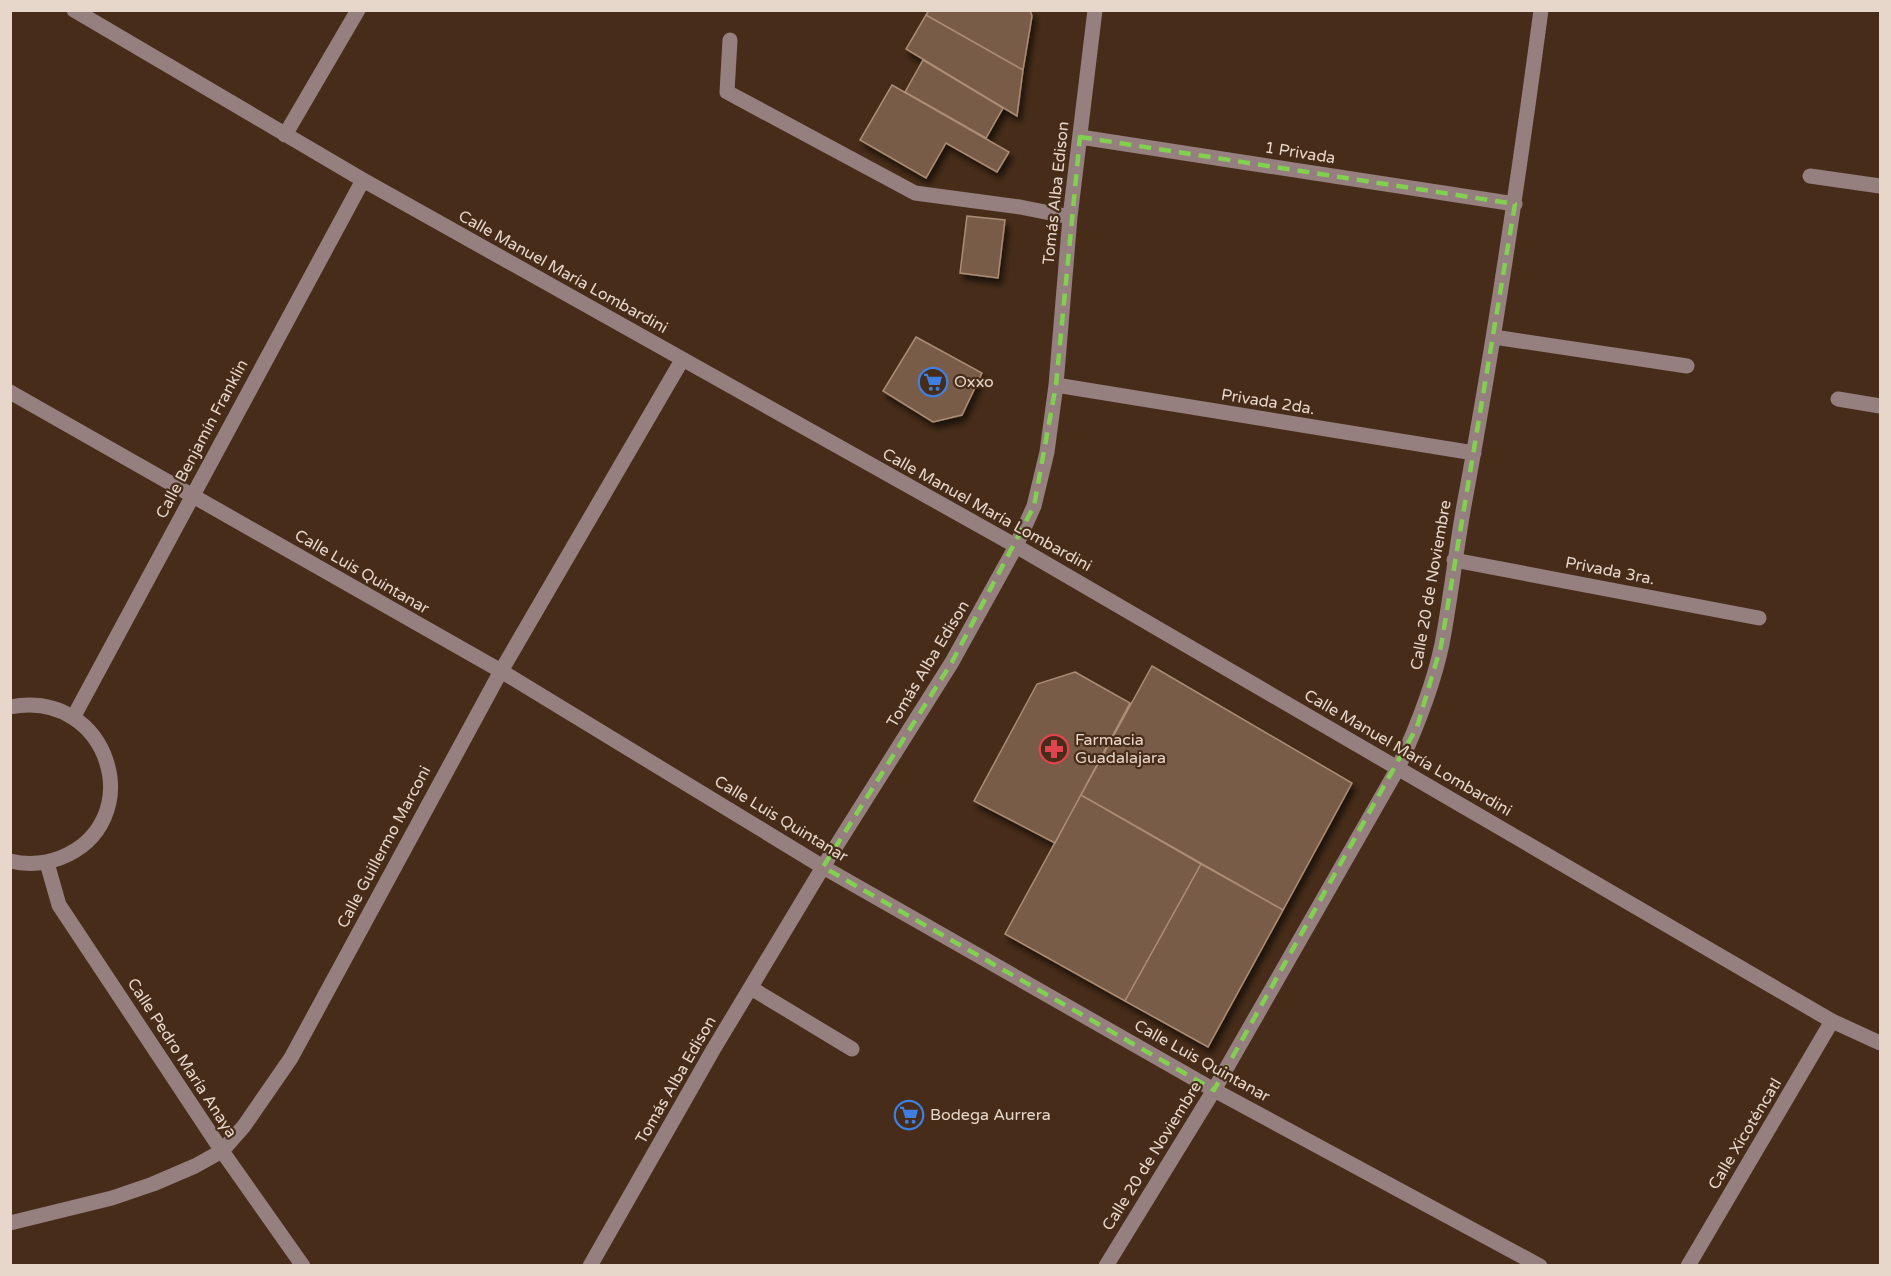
<svg xmlns="http://www.w3.org/2000/svg" width="1891" height="1276" font-family="'Varela Round',sans-serif">
<defs>
<filter id="shadow"><feDropShadow dx="3.5" dy="6" stdDeviation="3" flood-color="#0009"/></filter>
</defs>
<rect width="100%" height="100%" fill="#472d19"/>
<path fill="#795c47" stroke="#ab8c75" stroke-width="1.5" filter="url(#shadow)" d="M 929,10 L 1030,10 L 1032,16 L 1023,70 L 926,15 Z
M 926,15 L 1023,70 L 1017,116 L 906,49 Z
M 923,60 L 1003,108 L 986,138 L 905,92 Z
M 892,85 L 1009,152 L 997,172 L 946,143 L 926,178 L 860,140 Z
M 967,216 L 1005,220 L 998,278 L 960,273 Z
M 916,337 L 982,373 L 962,415 L 933,422 L 883,391 Z
M 1152,666 L 1352,783 L 1283,910 L 1081,795 Z
M 1075,672 L 1130,703 L 1055,843 L 974,801 L 1037,684 Z
M 1081,795 L 1201,864 L 1125,1001 L 1005,934 Z
M 1201,864 L 1283,910 L 1208,1047 L 1125,1001 Z"/>
<g fill="none" stroke-linecap="round" stroke-linejoin="round">
<path stroke="#957f7f" stroke-width="15" d="M 74,10 L 363,180 L 1016,546 L 1832,1021 L 1880,1043
M 730,40 L 727,92 L 915,193 L 1020,207 L 1070,217
M 285,135 L 358,10
M 1080,137 L 1515,204
M 1810,176 L 1880,186
M 1494,337 L 1687,366
M 1056,385 L 1474,453
M 10,392 L 501,671 L 823,867 L 1214,1090 L 1540,1266
M 1838,399 L 1880,406
M 1454,560 L 1759,618
M 10,707 C 111,688 150,823 60,858 C 44,864 27,865 10,861
M 74,716 L 363,180
M 47,863 L 59,905 L 222,1151 L 303,1266
M 751,988 L 852,1049
M 10,1223 L 112,1198 L 153,1184 L 195,1166 L 222,1151 L 244,1126 L 291,1058 L 501,671 L 682,360
M 590,1266 L 713,1050 L 823,867 L 952,662 L 1016,546 L 1034,506 L 1047,452 L 1056,385 L 1070,217 L 1095,10
M 1106,1266 L 1214,1090 L 1398,768 C 1416,729 1433,687 1442,644 C 1451,597 1456,548 1465,500 C 1495,338 1519,175 1541,10
M 1688,1266 L 1832,1021"/>
</g>
<path fill="none" stroke="#82d04f" stroke-width="4.5" stroke-dasharray="12 8" stroke-linejoin="round" d="M 1080,137 L 1515,204 L 1441,646 L 1417,727 L 1214,1090 L 823,867 L 952,662 L 1034,506 L 1056,385 Z"/>
<defs>
<g id="supermarket-ring" transform="scale(1.5)"><circle r="9.5" fill="#472d19" stroke="#3f7fe0" stroke-width="1.5"/><path d="M-6-5.5h2.5l.6 2H6L4.5 2H-2.5L-4.4-4H-6ZM-1.5 3.2a1.3 1.3 0 1 0 .1 0ZM3 3.2a1.3 1.3 0 1 0 .1 0Z" fill="#3f7fe0"/></g>
<g id="pharmacy-ring" transform="scale(1.5)"><circle r="9.5" fill="#472d19" stroke="#e0444e" stroke-width="1.5"/><path d="M-2-6h4v4h4v4h-4v4h-4v-4h-4v-4h4Z" fill="#e0444e"/></g>
</defs>
<g fill-rule="evenodd">
<use href="#supermarket-ring" x="933" y="382"/>
<use href="#pharmacy-ring" x="1054" y="749"/>
<use href="#supermarket-ring" x="909" y="1115"/>
</g>
<g text-anchor="middle" dominant-baseline="central" stroke-width="4.5" stroke-linejoin="round" paint-order="stroke">
<g font-size="16" fill="#e7d6ca" stroke="#472d19">
<text transform="translate(1300 153) rotate(9)">1 Privada</text>
<text transform="translate(1056 193) rotate(-84)">Tomás Alba Edison</text>
<text transform="translate(563 272) rotate(29)">Calle Manuel María Lombardini</text>
<text transform="translate(1268 402) rotate(9)">Privada 2da.</text>
<text transform="translate(202 439) rotate(-62)">Calle Benjamín Franklin</text>
<text transform="translate(987 510) rotate(29)">Calle Manuel María Lombardini</text>
<text transform="translate(1610 571) rotate(11)">Privada 3ra.</text>
<text transform="translate(362 572) rotate(30)">Calle Luis Quintanar</text>
<text transform="translate(1431 585) rotate(-80)">Calle 20 de Noviembre</text>
<text transform="translate(928 664) rotate(-59)">Tomás Alba Edison</text>
<text transform="translate(1408 753) rotate(30)">Calle Manuel María Lombardini</text>
<text transform="translate(781 819) rotate(31)">Calle Luis Quintanar</text>
<text transform="translate(384 847) rotate(-62)">Calle Guillermo Marconi</text>
<text transform="translate(182 1058) rotate(57)">Calle Pedro María Anaya</text>
<text transform="translate(1202 1061) rotate(29)">Calle Luis Quintanar</text>
<text transform="translate(676 1080) rotate(-60)">Tomás Alba Edison</text>
<text transform="translate(1745 1134) rotate(-59)">Calle Xicoténcatl</text>
<text transform="translate(1152 1156) rotate(-58)">Calle 20 de Noviembre</text>
</g>
<g font-size="16" fill="#e7d6ca" stroke="#472d19" text-anchor="start">
<text x="954" y="382">Oxxo</text>
<text x="1075" y="740">Farmacia<tspan x="1075" dy="18">Guadalajara</tspan></text>
<text x="930" y="1115">Bodega Aurrera</text>
</g>
</g>
<rect width="1891" height="1276" fill="none" stroke="#e7d6ca" stroke-width="24"/>
</svg>
